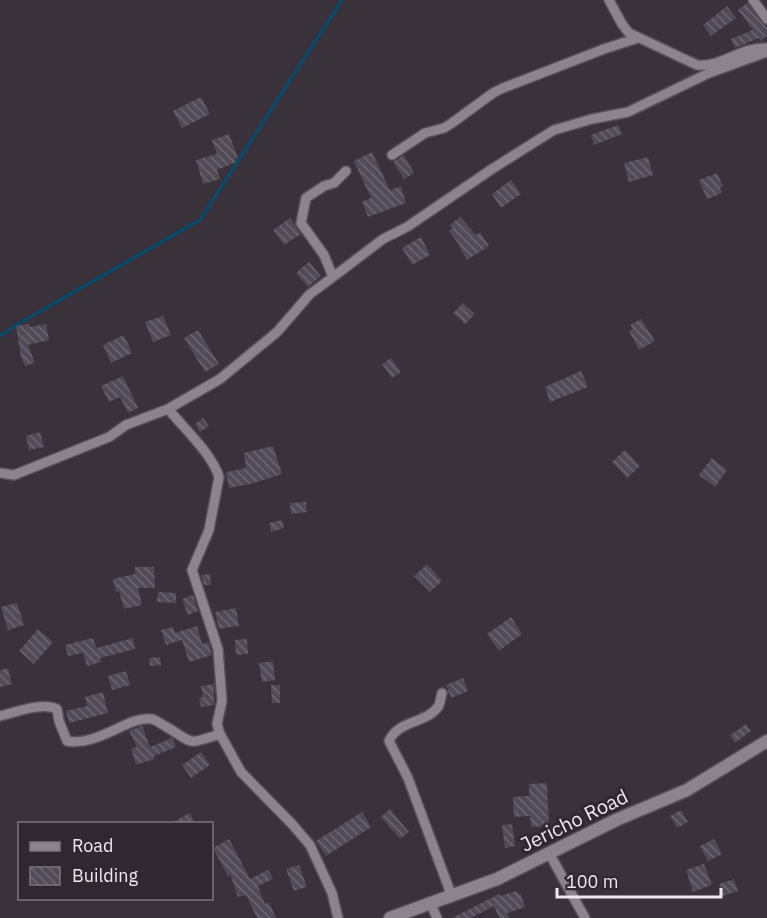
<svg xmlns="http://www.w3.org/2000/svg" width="767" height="918" font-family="'IBM Plex Sans',sans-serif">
<defs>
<pattern id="building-back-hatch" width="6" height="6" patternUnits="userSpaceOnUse" patternTransform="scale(1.5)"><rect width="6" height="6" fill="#504b56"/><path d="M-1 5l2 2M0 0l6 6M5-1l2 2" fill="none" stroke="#6a656f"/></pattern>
</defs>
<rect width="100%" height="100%" fill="#3a323a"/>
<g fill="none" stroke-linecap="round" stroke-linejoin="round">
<path stroke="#014d72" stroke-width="3" d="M 0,336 L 18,324 L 200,220 L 342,0"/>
</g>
<path fill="url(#building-back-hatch)" d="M 747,3 L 767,28 L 767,36 L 761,41 L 759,38 L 735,48 L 731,39 L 753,30 L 738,10 Z
M 727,6 L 736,18 L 711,36 L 703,25 Z
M 201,97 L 210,114 L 182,128 L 173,111 Z
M 618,125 L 622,134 L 594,145 L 591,135 Z
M 229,134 L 238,158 L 235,159 L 236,162 L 217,170 L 220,179 L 203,184 L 196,160 L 217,154 L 212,140 Z
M 372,152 L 390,190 L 401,186 L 406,203 L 368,217 L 362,202 L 371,198 L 354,161 Z
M 404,155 L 414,173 L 404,179 L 393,162 Z
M 648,157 L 653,175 L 629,182 L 624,163 Z
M 717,173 L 723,186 L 720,188 L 722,193 L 707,199 L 699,180 Z
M 511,180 L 521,194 L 501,208 L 492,194 Z
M 460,217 L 476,235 L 480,232 L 489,246 L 467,260 L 459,246 L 460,246 L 449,231 L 453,228 L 450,225 Z
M 290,218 L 301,234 L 284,245 L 273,230 Z
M 421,237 L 430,255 L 412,265 L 402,248 Z
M 309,262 L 321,276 L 308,287 L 296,273 Z
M 463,303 L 475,314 L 465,324 L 453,313 Z
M 163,316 L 171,335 L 153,342 L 145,322 Z
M 641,319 L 655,341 L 639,350 L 629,331 L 633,329 L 630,325 Z
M 29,324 L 29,327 L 46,324 L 49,340 L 28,345 L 35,363 L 25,366 L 21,357 L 16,326 Z
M 198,330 L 219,364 L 205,372 L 184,338 Z
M 124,335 L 132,353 L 111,363 L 103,345 Z
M 391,358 L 401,372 L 392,378 L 382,364 Z
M 581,371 L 588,387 L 550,402 L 545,387 Z
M 123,376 L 138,408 L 128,413 L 120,397 L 109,402 L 101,386 Z
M 203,418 L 209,426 L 200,432 L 195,424 Z
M 40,432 L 44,447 L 29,450 L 26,436 Z
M 273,446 L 282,474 L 254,483 L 229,488 L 226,472 L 246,468 L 244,453 Z
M 625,450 L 640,466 L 627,478 L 612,462 Z
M 712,458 L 727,470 L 715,487 L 699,475 Z
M 306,502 L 307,512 L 291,514 L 290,503 Z
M 282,520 L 284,528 L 271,532 L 269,523 Z
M 427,564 L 442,581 L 430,592 L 414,576 Z
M 135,567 L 154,567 L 155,588 L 138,588 L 142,605 L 124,609 L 119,591 L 116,592 L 113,579 L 135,574 Z
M 210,574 L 211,585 L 204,585 L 201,575 Z
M 158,592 L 176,593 L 176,603 L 157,602 Z
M 193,595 L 198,611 L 188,615 L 182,599 Z
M 17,603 L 24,625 L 8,630 L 1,607 Z
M 236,608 L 239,626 L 219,629 L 215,612 Z
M 511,617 L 522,634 L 499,651 L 487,634 Z
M 197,626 L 202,644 L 209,642 L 212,655 L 189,662 L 182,640 L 166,645 L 161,630 L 173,627 L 175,633 Z
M 38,629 L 53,642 L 34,664 L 19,651 Z
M 93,638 L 96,648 L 133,638 L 135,649 L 100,658 L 101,662 L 87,666 L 83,653 L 68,656 L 65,645 Z
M 247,639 L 248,654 L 236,655 L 235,640 Z
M 160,657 L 161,665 L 150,666 L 149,658 Z
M 273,661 L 275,680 L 262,682 L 259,663 Z
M 8,668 L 12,684 L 0,687 L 0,670 Z
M 126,671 L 130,685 L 112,690 L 108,676 Z
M 463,678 L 468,691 L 451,698 L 446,685 Z
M 214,684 L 214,705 L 201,707 L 199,698 L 203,697 L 201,686 Z
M 271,685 L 280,685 L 280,703 L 272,703 Z
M 103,692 L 108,713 L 69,723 L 66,711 L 87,706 L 85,697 Z
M 746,724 L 751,731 L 735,743 L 730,735 Z
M 142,726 L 150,747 L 172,738 L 176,747 L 154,756 L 154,759 L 136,765 L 131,749 L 137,747 L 129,731 Z
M 201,752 L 210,765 L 191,778 L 182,765 Z
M 547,783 L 549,826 L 531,827 L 530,816 L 514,817 L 513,797 L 529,796 L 529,784 Z
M 390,809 L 409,832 L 400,839 L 381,817 Z
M 681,810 L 688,822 L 677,828 L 670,816 Z
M 362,812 L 371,827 L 326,856 L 316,841 Z
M 190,813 L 195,824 L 169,824 Z
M 512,824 L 515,846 L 505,848 L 502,825 Z
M 229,839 L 250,879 L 268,870 L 273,879 L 258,886 L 265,904 L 269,902 L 276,918 L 257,918 L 246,895 L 238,897 L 230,874 L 228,876 L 213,848 Z
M 714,839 L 722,854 L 708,861 L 700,846 Z
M 704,864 L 712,885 L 693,892 L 686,870 Z
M 299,865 L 307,887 L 294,891 L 286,869 Z
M 734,879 L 738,891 L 723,896 L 719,884 Z
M 517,891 L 518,894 L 521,894 L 525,907 L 507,913 L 509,918 L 499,918 L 494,906 L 471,918 L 452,918 L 499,894 L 500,896 Z"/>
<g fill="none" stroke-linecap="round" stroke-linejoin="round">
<g stroke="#575057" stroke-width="12">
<path id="minor" d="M 609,0 L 622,24 L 629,33 L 697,65 C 721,68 739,47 767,48
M 753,0 L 767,19
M 392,155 L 425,133 L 444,128 L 452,123 L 493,93 L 503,88 L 604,49 L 638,38
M 333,277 L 383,239 L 407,227 L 492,169 L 554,130 L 592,119 L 628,112 L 709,73 L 767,52
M 168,409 C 184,428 212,454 219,477 L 209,530 L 192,570 L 218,649 L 222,701 L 217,724 L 220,734 L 241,772 L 292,824 L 310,845 L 332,893 L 338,918
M 0,473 L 14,475 L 109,437 L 126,425 L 168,409 L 220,379 L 277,332 L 310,294 L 333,277 L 324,255 L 301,223 L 306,198 L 324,186 L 334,183 L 346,171
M 442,693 C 441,697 440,704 438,707 C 425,724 398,720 389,741 L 408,778 L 451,894
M 0,716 C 16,712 41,702 57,709 L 59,721 L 67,741 C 98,747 129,715 152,719 C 156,720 161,724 165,726 C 194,743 185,746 220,734
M 549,853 L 585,918
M 430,902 L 437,918"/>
</g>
<g stroke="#575057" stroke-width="15">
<path id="tertiary" d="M 390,918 L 497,879 L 616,820 L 687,790 L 767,741"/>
</g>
<use href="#minor" stroke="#8d838d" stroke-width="9"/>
<use href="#tertiary" stroke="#8d838d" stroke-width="12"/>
</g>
<g text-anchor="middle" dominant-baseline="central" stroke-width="6" stroke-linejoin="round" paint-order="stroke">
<g font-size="20" fill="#efe9ef" stroke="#302830">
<text transform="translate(574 820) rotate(-26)">Jericho Road</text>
</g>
</g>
<rect x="18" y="822" width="195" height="78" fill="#302830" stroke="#7c757c" stroke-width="1.5"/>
<rect x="30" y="842" width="30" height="9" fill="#8d838d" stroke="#7c757c" stroke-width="1.5"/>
<text x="72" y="852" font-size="18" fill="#efe9ef">Road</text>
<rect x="30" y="867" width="30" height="18" fill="url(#building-back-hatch)" stroke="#7c757c" stroke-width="1.5"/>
<text x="72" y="882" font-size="18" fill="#efe9ef">Building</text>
<path d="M557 888v9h164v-9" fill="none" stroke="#efe9ef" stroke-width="3"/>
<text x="566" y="888" font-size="18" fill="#efe9ef" stroke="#302830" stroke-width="4.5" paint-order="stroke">100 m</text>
</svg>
